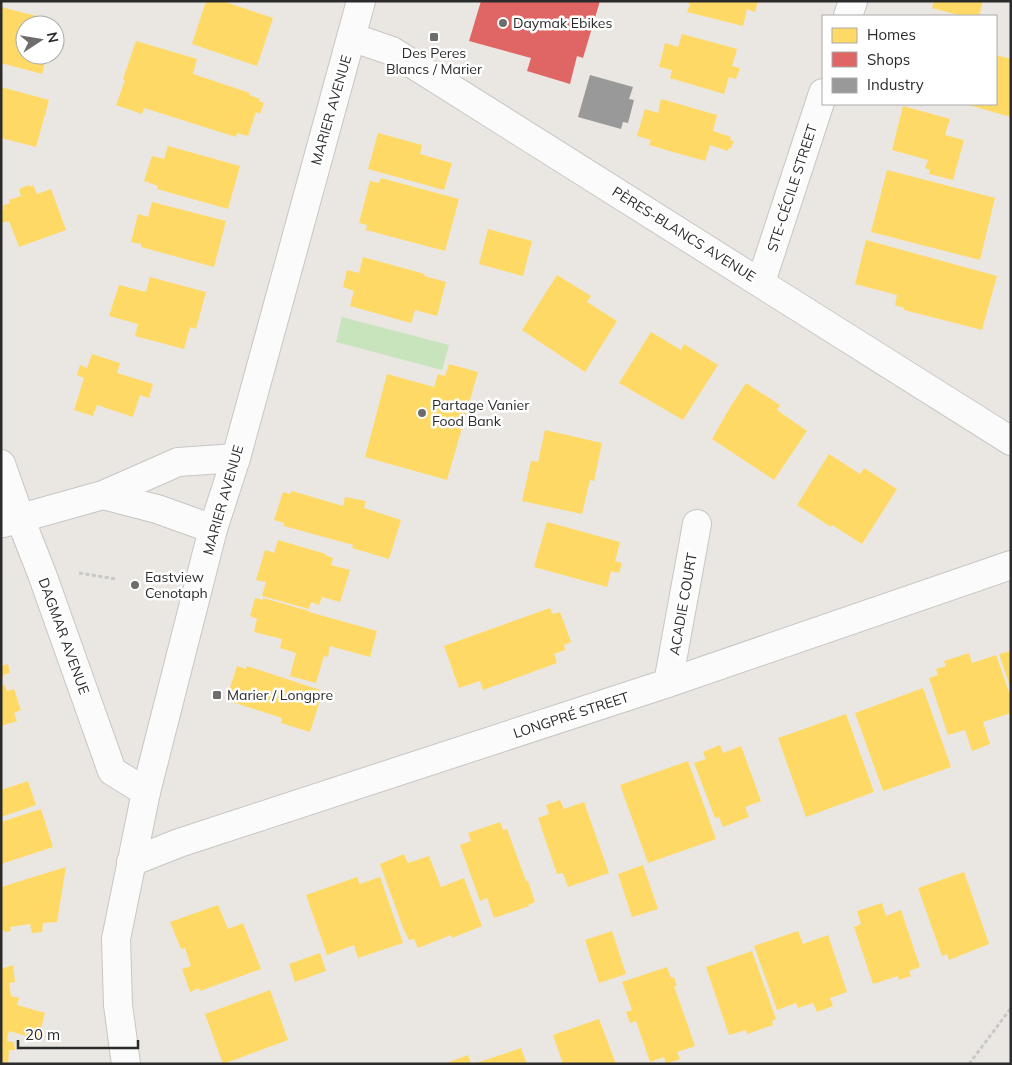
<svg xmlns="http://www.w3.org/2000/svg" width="1012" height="1065" font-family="Mulish,sans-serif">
<rect width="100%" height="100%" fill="#eae7e2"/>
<path fill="#c8e4bc" d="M 342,317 L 449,345 L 442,370 L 336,342 Z"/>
<path fill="#ffd966" d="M 206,1 L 222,1 L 273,18 L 257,66 L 192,44 Z
M 683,1 L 758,1 L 755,12 L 747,9 L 743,26 L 687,12 L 690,4 Z
M 934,1 L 983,1 L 979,16 L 962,16 L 932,8 Z
M 1,7 L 56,21 L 55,25 L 25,25 L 25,55 L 47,55 L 42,74 L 1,63 Z
M 682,34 L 737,49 L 732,66 L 740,68 L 736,79 L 729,77 L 724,94 L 670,78 L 672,70 L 659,67 L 665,43 L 678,47 Z
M 136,41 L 197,59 L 193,74 L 250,93 L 249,95 L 260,99 L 259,101 L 264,103 L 260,114 L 256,112 L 248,136 L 237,133 L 236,137 L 144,108 L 142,114 L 116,105 L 125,80 L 123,79 Z
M 996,55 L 1011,59 L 1011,117 L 965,104 L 996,104 Z
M 1,87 L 49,100 L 36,147 L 1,138 Z
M 661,99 L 717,115 L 713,131 L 731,137 L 730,140 L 734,141 L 731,148 L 729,148 L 728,151 L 710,145 L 705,161 L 649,145 L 651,140 L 637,136 L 645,109 L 658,113 Z
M 903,106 L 950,119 L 945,135 L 964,140 L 953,180 L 929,174 L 930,170 L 925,168 L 928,160 L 892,150 Z
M 378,133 L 422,145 L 420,154 L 452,163 L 444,190 L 368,169 Z
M 168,146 L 240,166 L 228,209 L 157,189 L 158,186 L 144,181 L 152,156 L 164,159 Z
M 887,170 L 995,198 L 980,260 L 871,232 Z
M 381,178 L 459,199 L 445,251 L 366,230 L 367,225 L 359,223 L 370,181 L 379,183 Z
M 29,185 L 29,187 L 33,185 L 37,194 L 51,189 L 66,230 L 19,247 L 9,221 L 1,223 L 1,210 L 4,209 L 2,206 L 10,203 L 9,200 L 21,196 L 19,189 Z
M 152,202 L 226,221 L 214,267 L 141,247 L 141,244 L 131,242 L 138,214 L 148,217 Z
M 488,229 L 532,241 L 523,276 L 479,264 Z
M 866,240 L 997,276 L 982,330 L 904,310 L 904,308 L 895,305 L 897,295 L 855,284 Z
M 363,257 L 425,274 L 424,276 L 446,282 L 437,316 L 415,310 L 411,323 L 350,306 L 354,291 L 343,287 L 347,270 L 359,273 Z
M 557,275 L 591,296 L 587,302 L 617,321 L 585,372 L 522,330 Z
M 150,277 L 206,292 L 196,329 L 190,327 L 184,349 L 135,336 L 138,324 L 109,316 L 119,285 L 146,292 Z
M 651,332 L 681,350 L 684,344 L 718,365 L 683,420 L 619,383 Z
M 92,354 L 120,363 L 117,373 L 153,384 L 149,398 L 140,395 L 133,417 L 97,405 L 93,416 L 74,410 L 84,378 L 77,375 L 80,365 L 87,368 Z
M 449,364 L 478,372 L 447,480 L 365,457 L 387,374 L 434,387 L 438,374 L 445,376 Z
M 746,383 L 780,405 L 777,410 L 807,431 L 774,480 L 712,439 L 729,409 Z
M 545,430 L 602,443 L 594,481 L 590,480 L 582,514 L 522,501 L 531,461 L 538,462 Z
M 829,454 L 860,474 L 864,468 L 897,489 L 862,544 L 832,525 L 831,527 L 797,505 Z
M 292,491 L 343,506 L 345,497 L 366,501 L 364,508 L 401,520 L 389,559 L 352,548 L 353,545 L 284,526 L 284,523 L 274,520 L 283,492 L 290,494 Z
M 547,522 L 620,542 L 615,561 L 622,563 L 619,573 L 611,571 L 607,587 L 534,567 Z
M 278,540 L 326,554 L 325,555 L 333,558 L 331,565 L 350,570 L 340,602 L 322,597 L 319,605 L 311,602 L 309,609 L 262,596 L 266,582 L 256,580 L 265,550 L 274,553 Z
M 255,598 L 263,600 L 263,598 L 309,611 L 309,612 L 377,631 L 370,657 L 330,646 L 328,657 L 324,656 L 316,683 L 290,676 L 296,653 L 280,648 L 282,639 L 254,632 L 257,619 L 250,616 Z
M 550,608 L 553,614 L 560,612 L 571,642 L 564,645 L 565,650 L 554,654 L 557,663 L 483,690 L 480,681 L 459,688 L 444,646 Z
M 1011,651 L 1011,686 L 1010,686 L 999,654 Z
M 969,653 L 972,663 L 996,655 L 1011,698 L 1011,713 L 983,722 L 990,744 L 972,751 L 965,730 L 948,735 L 929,678 L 938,675 L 936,669 L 946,666 L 944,661 Z
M 8,664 L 10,673 L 3,675 L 3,678 L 1,679 L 1,666 Z
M 237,666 L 246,669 L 247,666 L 323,691 L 310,732 L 281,723 L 282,718 L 226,700 Z
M 5,685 L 7,691 L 14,689 L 21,710 L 14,713 L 17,721 L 1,726 L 1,686 Z
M 923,688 L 951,767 L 883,791 L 855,713 Z
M 846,714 L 874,792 L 806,817 L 778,738 Z
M 720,745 L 723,753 L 741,746 L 761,801 L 745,807 L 749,817 L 723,827 L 719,817 L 715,818 L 694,763 L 706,759 L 703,752 Z
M 688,761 L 716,839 L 648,863 L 620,785 Z
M 28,781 L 36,805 L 1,817 L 1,790 Z
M 560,800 L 564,809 L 584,802 L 609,873 L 568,887 L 563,873 L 557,874 L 538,818 L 549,814 L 546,805 Z
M 41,809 L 53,847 L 1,864 L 1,822 Z
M 500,822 L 503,830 L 507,829 L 526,881 L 528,881 L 535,902 L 528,905 L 529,906 L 494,918 L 487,898 L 480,901 L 460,845 L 471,841 L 468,833 Z
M 404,854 L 408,863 L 429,856 L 441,887 L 464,878 L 482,926 L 452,938 L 451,935 L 418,948 L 414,939 L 409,940 L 403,928 L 380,864 Z
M 643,865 L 658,909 L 632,917 L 618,874 Z
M 66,867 L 57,922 L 43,923 L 42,932 L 32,933 L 30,924 L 10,927 L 11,931 L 5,932 L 1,929 L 1,887 Z
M 964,872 L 989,944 L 949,960 L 947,954 L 942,956 L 918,888 Z
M 357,877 L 360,884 L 380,877 L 403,943 L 358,958 L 354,945 L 327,955 L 306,895 Z
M 882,903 L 886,916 L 901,910 L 920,967 L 909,971 L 911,976 L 899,980 L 898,976 L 873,984 L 854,927 L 861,924 L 857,911 Z
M 218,905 L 228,929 L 243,923 L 261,969 L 200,991 L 199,988 L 190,992 L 182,969 L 191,966 L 185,948 L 181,949 L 170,922 Z
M 612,931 L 626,974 L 599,983 L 585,940 Z
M 798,931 L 803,944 L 828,935 L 847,992 L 830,998 L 833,1006 L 817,1012 L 813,1003 L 798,1008 L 796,1003 L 777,1010 L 754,946 Z
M 752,951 L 776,1019 L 772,1021 L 773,1025 L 747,1034 L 746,1030 L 729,1035 L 706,967 Z
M 320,953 L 326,971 L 295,982 L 289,964 Z
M 13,965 L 15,982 L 9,983 L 11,996 L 19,998 L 17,1005 L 45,1013 L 38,1039 L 9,1031 L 7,1041 L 14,1042 L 15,1050 L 9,1050 L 8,1064 L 1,1064 L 1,969 Z
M 667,967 L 671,978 L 674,977 L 677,986 L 674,986 L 695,1046 L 677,1052 L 680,1059 L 666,1064 L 664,1057 L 650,1062 L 636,1021 L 630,1023 L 626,1012 L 632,1010 L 622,982 Z
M 270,990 L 288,1040 L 223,1064 L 205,1014 Z
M 599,1019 L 616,1064 L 563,1064 L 553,1035 Z
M 521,1048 L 527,1064 L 476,1064 L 476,1063 Z
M 468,1055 L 471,1064 L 449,1064 L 449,1062 Z"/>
<path fill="#e06666" d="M 481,1 L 600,1 L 583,58 L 577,56 L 570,84 L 527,71 L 531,58 L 469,41 Z"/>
<path fill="#999" d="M 590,75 L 633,87 L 629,99 L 634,100 L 628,123 L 623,122 L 621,129 L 578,117 Z"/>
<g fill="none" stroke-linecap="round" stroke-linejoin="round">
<g stroke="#c7c6c6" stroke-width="30">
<path id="street" d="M 848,16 L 853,1
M 761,282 L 823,93
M 1,464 L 20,518 L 42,574 L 112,771 L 146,792
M 103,495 L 157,509 L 213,529
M 3,523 L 103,495 L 178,462 L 236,458
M 668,683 L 697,524
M 131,862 L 179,843 L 668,683 L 1011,565"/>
</g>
<g stroke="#c7c6c6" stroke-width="30">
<path id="secondary" d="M 351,37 L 392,51 L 1011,441
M 126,1064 L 118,1005 L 116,939 L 146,792 L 213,529 L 236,458 L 361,1"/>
</g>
<path stroke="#c8c8c7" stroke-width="3" stroke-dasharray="4 2.5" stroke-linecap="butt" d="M 79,573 L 116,579
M 969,1064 L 1011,1008"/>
<use href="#street" stroke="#fcfbfb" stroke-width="28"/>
<use href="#secondary" stroke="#fcfbfb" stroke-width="28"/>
</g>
<g fill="#6e6d6b" stroke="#fff" stroke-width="2">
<circle cx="503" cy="23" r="5"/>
<rect x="429" y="32" width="10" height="10" rx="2.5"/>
<circle cx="422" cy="413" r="5"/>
<circle cx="135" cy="585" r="5"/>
<rect x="212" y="690" width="10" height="10" rx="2.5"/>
</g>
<g text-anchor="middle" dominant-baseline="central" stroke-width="5" stroke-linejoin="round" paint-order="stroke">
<g font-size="14" fill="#2b2b2b" stroke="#fff" text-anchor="start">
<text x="513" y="23">Daymak Ebikes</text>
<text x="434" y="53" text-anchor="middle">Des Peres<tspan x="434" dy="16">Blancs / Marier</tspan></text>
<text x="432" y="405">Partage Vanier<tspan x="432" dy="16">Food Bank</tspan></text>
<text x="145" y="577">Eastview<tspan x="145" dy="16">Cenotaph</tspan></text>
<text x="227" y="695">Marier / Longpre</text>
</g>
<g font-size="14" fill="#2b2b2b" stroke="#fff">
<text transform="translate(331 110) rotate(-74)">MARIER AVENUE</text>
<text transform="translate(792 188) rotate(-72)">STE-CÉCILE STREET</text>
<text transform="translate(684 234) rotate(32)">PÈRES-BLANCS AVENUE</text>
<text transform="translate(223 500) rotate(-74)">MARIER AVENUE</text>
<text transform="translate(683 604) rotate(-80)">ACADIE COURT</text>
<text transform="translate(64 636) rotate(70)">DAGMAR AVENUE</text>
<text transform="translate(571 715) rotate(-18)">LONGPRÉ STREET</text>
</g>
</g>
<rect width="1012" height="1065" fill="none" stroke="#2b2b2b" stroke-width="5"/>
<rect x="822" y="15" width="175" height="90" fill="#ffffff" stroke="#aaaaaa"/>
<rect x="832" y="28" width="25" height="15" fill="#ffd966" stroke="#aaaaaa"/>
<text x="867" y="40" font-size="15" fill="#2b2b2b">Homes</text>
<rect x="832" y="52" width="25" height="15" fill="#e06666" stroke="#aaaaaa"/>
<text x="867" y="65" font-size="15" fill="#2b2b2b">Shops</text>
<rect x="832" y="78" width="25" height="15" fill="#999999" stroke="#aaaaaa"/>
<text x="867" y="90" font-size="15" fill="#2b2b2b">Industry</text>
<g transform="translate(40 40) rotate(78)"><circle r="24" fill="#ffffff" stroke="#aaaaaa"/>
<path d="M0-4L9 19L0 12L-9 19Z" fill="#6e6d6b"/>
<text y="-8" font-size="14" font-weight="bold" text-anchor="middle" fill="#2b2b2b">N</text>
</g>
<path d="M18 1040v8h120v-8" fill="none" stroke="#2b2b2b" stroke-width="2.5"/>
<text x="25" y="1040" font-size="15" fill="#2b2b2b" stroke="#ffffff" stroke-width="4" paint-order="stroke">20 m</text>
</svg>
